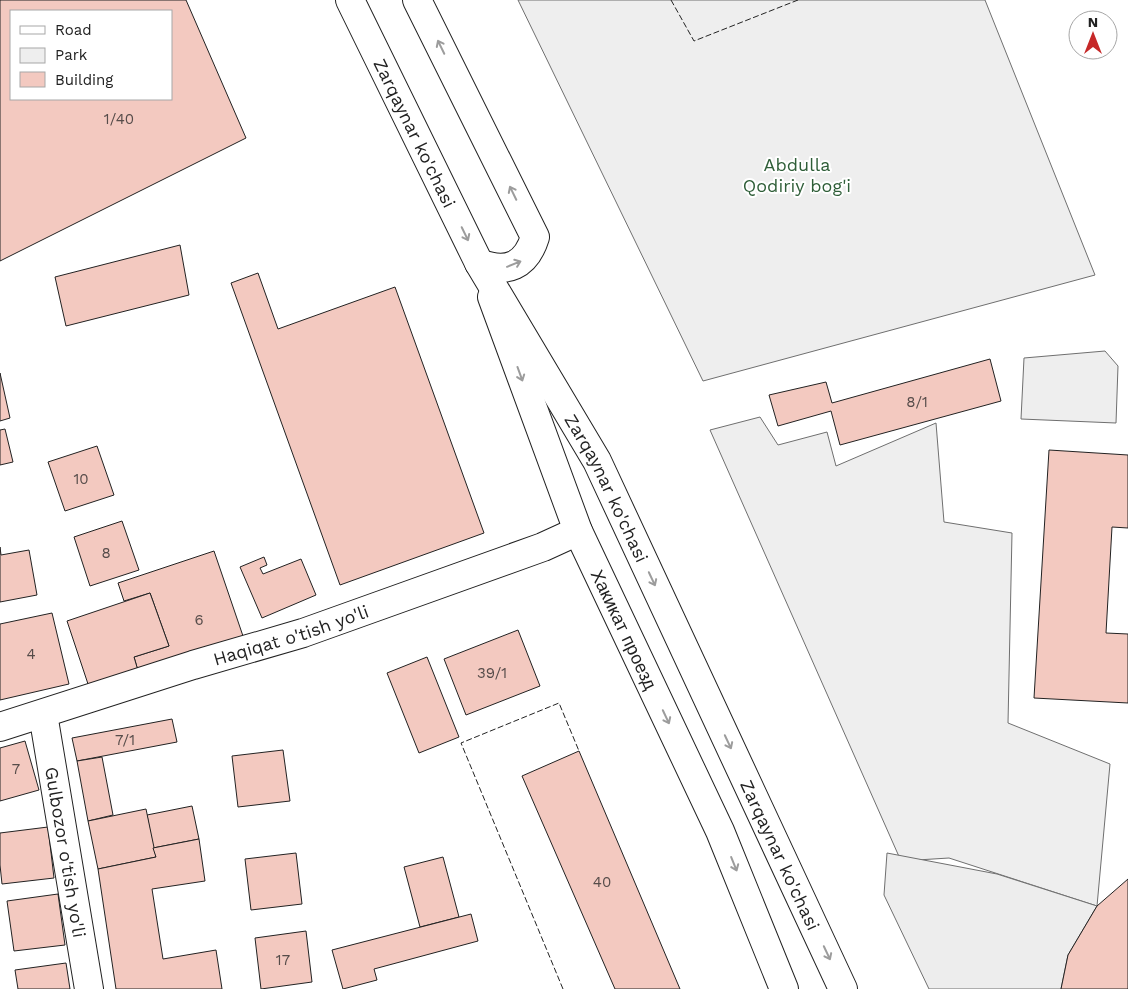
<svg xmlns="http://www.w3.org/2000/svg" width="1128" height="989" viewBox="0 0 1128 989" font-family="'Work Sans',sans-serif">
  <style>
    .green { fill: #eee; stroke: #6f6f6f }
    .parking { fill: #ededed; stroke: #6f6f6f }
    .building { fill: #f3c9c0; stroke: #222; fill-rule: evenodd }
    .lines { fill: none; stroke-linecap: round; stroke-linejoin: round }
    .minor-casing { stroke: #222; stroke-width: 30 }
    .major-casing { stroke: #222; stroke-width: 30 }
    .minor { stroke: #fff; stroke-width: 28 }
    .major { stroke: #fff; stroke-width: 28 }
    .fence { stroke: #222; stroke-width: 1; stroke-dasharray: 6 2.5; stroke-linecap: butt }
    .oneway { stroke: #9c9c9c }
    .labels { text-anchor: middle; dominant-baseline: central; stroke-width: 4; stroke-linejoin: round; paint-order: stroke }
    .number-label { font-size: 15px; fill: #564c4a }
    .street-label { font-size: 18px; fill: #222; stroke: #fff }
    .park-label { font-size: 18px; fill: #2f5e38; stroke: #fff }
  </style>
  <rect width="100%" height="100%" fill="#fff"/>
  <g class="green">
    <polygon points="518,0 985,0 1095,275 703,381"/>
    <polygon points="1105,351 1118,366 1116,423 1021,419 1024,358"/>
    <polygon points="760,417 778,445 827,432 836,466 936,423 944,522 1012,533 1008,723 1110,764 1097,906 949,858 901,861 710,430"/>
  </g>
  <polygon class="parking" points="887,853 997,874 1097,906 1068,955 1061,989 929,989 884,895"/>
  <g class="building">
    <path d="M0 0H186L246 138 0 261ZM11 11H171V99H11Z"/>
    <polygon points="180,245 189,295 66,326 55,277"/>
    <polygon points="258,273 278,329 395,287 484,533 340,585 231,283"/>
    <polygon points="990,359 1001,401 840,445 831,411 778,426 769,395 826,382 832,403"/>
    <polygon points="0,373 10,418 0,421"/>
    <polygon points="5,429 13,462 0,465 0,430"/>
    <polygon points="97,446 114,495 65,511 48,462"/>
    <polygon points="1049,450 1128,455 1128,528 1112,527 1106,633 1128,634 1128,703 1034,698"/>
    <polygon points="122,521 139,570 90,586 74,537"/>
    <polygon points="0,547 1,555 29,550 37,595 0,602"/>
    <polygon points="214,551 244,639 139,674 134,657 169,646 150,593 124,601 118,583"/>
    <polygon points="264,557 267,565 260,568 263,574 301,559 316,595 262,618 240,567"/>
    <polygon points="150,593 169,646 134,657 139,674 90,690 67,621"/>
    <polygon points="52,613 69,684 0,700 0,624"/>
    <polygon points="518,630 540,686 466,715 444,659"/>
    <polygon points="427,657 459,737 419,753 387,673"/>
    <polygon points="172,719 177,742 77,761 72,738"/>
    <polygon points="25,741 39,790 0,801 0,748"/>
    <polygon points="283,750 290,801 238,807 232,756"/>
    <polygon points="579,751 680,989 615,989 522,776"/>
    <polygon points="102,757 113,815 88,821 77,761"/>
    <polygon points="192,806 199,839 153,848 147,815"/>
    <polygon points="146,809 156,857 98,869 88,821"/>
    <polygon points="48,827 54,878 2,884 0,865 0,833"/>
    <polygon points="199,839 205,881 152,889 163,959 216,950 222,989 116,989 98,869 156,857 153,848"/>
    <polygon points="296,853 302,904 251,910 245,859"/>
    <polygon points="443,857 459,917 420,927 404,867"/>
    <polygon points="1128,879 1128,989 1061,989 1068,955 1097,906"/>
    <polygon points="58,894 65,945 14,951 7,901"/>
    <polygon points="471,914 478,941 374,969 377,980 343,989 332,950"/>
    <polygon points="306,931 312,982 261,989 255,938"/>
    <polygon points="66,963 70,989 18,989 15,970"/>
  </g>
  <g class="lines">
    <defs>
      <g id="minor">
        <path id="s1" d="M492 297 578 531 720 831 784 989"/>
        <path id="s2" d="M43 714 89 989"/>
        <path id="s3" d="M0 727 193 665 303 633 543 547 578 531"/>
      </g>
      <g id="major">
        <path id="s4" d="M350 0 479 263 597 461 843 989"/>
        <path d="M417 0 535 237C526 266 507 274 479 263"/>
      </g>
    </defs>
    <use href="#minor" class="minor-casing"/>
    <use href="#major" class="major-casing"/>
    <use href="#minor" class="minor"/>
    <use href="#major" class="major"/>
    <g class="fence">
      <polyline points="671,0 694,41 798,0"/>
      <polyline points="563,989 461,743 559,703 579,751"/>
    </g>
  </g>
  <defs><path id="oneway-shaft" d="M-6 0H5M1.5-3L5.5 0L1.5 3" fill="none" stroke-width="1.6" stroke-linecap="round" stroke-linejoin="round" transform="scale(1.25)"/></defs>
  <g class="oneway">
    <use href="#oneway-shaft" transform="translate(441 47) rotate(-116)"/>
    <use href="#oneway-shaft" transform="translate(513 193) rotate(-116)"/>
    <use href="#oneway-shaft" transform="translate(465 234) rotate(64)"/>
    <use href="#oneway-shaft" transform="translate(514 264) rotate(-22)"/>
    <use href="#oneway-shaft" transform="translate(520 374) rotate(70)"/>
    <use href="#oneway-shaft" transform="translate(652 579) rotate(65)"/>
    <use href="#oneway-shaft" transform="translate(666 717) rotate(65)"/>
    <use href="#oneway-shaft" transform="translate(728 742) rotate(65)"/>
    <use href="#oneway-shaft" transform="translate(734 864) rotate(68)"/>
    <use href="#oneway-shaft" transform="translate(827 953) rotate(65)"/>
  </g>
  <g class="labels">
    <g class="number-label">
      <text x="119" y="119">1/40</text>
      <text x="917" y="402">8/1</text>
      <text x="81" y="479">10</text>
      <text x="106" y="553">8</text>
      <text x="199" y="620">6</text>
      <text x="31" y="654">4</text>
      <text x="492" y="673">39/1</text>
      <text x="125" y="740">7/1</text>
      <text x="16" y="769">7</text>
      <text x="602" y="882">40</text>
      <text x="283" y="960">17</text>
    </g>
    <g class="street-label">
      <text stroke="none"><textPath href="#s4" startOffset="148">Zarqaynar ko'chasi</textPath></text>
      <text stroke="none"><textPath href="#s4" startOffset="552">Zarqaynar ko'chasi</textPath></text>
      <text stroke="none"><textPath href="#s1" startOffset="358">Хакикат проезд</textPath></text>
      <text stroke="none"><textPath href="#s3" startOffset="305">Haqiqat o'tish yo'li</textPath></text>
      <text stroke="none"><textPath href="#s2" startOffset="140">Gulbozor o'tish yo'li</textPath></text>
      <text stroke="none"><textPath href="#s4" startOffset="958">Zarqaynar ko'chasi</textPath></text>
    </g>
    <g class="park-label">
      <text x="797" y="164">Abdulla<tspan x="797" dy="21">Qodiriy bog'i</tspan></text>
    </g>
  </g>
  <rect x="10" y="10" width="162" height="90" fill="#ffffff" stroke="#a7a7a7"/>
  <rect x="20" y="26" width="25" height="8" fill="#ffffff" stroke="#a7a7a7"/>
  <text x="55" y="35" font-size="15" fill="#222222">Road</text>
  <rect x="20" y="48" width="25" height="15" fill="#eeeeee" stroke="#a7a7a7"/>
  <text x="55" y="60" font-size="15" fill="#222222">Park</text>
  <rect x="20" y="72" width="25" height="15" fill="#f3c9c0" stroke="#a7a7a7"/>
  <text x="55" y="85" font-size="15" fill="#222222">Building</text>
  <g transform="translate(1093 35)"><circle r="24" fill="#ffffff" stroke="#a7a7a7"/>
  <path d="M0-4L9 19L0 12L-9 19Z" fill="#c62828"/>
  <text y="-8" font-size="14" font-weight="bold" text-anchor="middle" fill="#222222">N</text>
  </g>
</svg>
